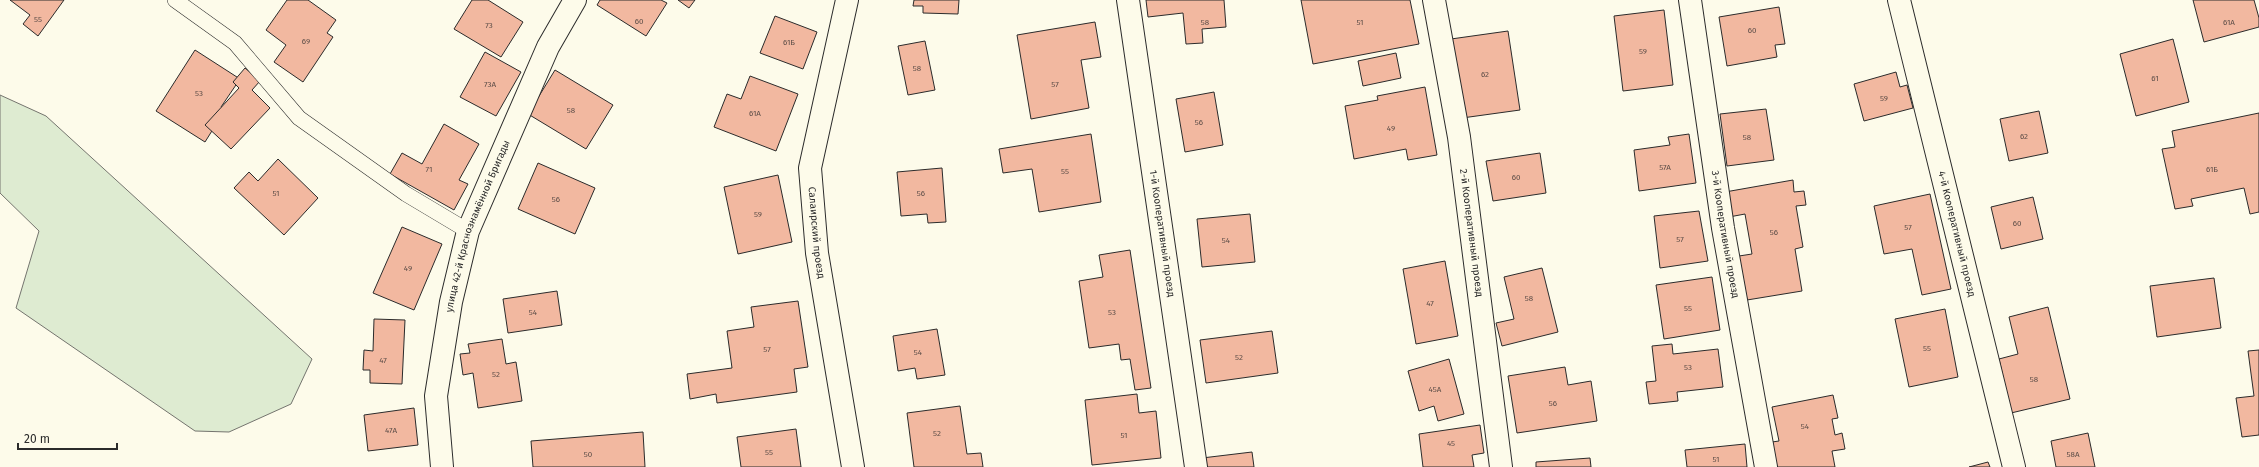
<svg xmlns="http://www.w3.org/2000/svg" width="2259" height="467" viewBox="0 0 2259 467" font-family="'Fira Sans',sans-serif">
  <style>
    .green { fill: #deebd1; stroke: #74746e }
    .building { fill: #f2b8a0; stroke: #2b2b2b }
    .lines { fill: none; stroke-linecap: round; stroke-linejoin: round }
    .service-casing { stroke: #2b2b2b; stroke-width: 16 }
    .minor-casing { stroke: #2b2b2b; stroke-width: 24 }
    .service { stroke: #fdfbea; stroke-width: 15 }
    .minor { stroke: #fdfbea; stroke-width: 22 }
    .labels { text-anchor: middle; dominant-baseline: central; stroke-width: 3; stroke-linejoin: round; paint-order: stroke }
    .number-label { font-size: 8px; fill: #5d4e48 }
    .street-label { font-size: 10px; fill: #2b2b2b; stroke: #fdfbea }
  </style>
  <rect width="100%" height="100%" fill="#fdfbea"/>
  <polygon class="green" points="0,95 46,116 312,359 291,404 229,432 195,431 16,308 39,231 0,193"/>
  <g class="building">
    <polygon points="10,0 64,0 38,36 23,24 30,15"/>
    <polygon points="287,0 308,0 336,20 327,33 333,37 303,82 274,62 286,45 266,30"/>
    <polygon points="472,0 488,0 523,22 501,57 454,29"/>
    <polygon points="600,0 661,0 667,3 646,36 597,5"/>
    <polygon points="678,0 695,0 689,8"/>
    <polygon points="914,0 959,0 958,14 923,13 923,6 913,6"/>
    <polygon points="1146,0 1224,0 1226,27 1202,29 1203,43 1186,44 1183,13 1148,17"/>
    <polygon points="1301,0 1410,0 1419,44 1313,64"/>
    <polygon points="2193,0 2254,0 2259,18 2259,27 2204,42"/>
    <polygon points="1779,7 1785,44 1775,45 1777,57 1727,66 1719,17"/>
    <polygon points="1664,10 1673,85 1623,91 1614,16"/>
    <polygon points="775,16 817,32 803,69 760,53"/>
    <polygon points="1095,22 1101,57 1081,60 1089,108 1031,119 1017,35"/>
    <polygon points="1508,31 1520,110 1462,118 1451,39"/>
    <polygon points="2173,39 2189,102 2136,116 2120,54"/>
    <polygon points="925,41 935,90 908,95 898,46"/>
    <polygon points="195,50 240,79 221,107 225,110 205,142 156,111"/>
    <polygon points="485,52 521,72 496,116 460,97"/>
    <polygon points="1396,53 1401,78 1363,86 1358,61"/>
    <polygon points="245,68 260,81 252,90 270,108 231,149 205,125 239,88 233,82"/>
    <polygon points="555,70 613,105 586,149 528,114"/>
    <polygon points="1896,72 1900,87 1907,85 1913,108 1864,121 1854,84"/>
    <polygon points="750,76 798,94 776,151 714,127 727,94 741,99"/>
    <polygon points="1425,87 1437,155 1408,160 1406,149 1354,159 1345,106 1378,100 1377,96"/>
    <polygon points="1214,92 1223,145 1185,152 1176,99"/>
    <polygon points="1766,109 1774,160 1727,166 1720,114"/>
    <polygon points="2039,111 2048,153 2009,161 2000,119"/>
    <polygon points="2259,113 2259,212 2250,214 2244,188 2191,199 2193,206 2175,209 2162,149 2175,147 2172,131"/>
    <polygon points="444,124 479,144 459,180 468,184 454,210 390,174 402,153 422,164"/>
    <polygon points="1091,134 1101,202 1039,212 1032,169 1003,173 999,149"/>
    <polygon points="1689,134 1696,183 1639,191 1634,150 1670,145 1668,137"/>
    <polygon points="1540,153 1546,193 1493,201 1486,161"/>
    <polygon points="278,159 318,198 284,235 234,188 249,172 258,181"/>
    <polygon points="538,163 595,188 575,234 518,209"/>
    <polygon points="942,168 946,222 928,223 927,214 901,216 897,172"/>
    <polygon points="778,175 792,242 738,254 724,187"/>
    <polygon points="1793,180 1794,192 1804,191 1806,205 1796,206 1803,247 1795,249 1802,291 1747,300 1739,256 1752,254 1745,214 1729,217 1725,192"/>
    <polygon points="1930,194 1951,289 1922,295 1912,249 1884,254 1874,206"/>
    <polygon points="2033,197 2043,239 2001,249 1991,207"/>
    <polygon points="1699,211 1708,261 1660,268 1654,216"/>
    <polygon points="1250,214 1255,262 1202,267 1197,219"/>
    <polygon points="402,227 442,244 414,310 373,293"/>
    <polygon points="1130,250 1151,388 1135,390 1130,359 1121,360 1119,344 1089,348 1079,281 1103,277 1099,255"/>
    <polygon points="1445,261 1458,336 1416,344 1403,269"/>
    <polygon points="1542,268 1558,332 1502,346 1496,323 1514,319 1504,277"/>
    <polygon points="1712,277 1720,330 1664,339 1656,285"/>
    <polygon points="2214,278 2221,328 2157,337 2150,286"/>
    <polygon points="557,291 562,325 508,333 503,299"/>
    <polygon points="798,301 808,367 794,369 797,392 717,403 716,394 690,399 687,374 732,368 727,331 754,327 751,307"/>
    <polygon points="2048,307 2070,399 2011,413 1999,359 2018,354 2009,317"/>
    <polygon points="1945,309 1958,377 1909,387 1895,319"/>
    <polygon points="374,319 405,320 402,384 370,383 370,370 363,370 364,350 373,351"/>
    <polygon points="937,329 945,375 917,379 915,368 898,371 893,336"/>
    <polygon points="1272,331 1278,373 1206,383 1200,340"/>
    <polygon points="502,339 506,364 516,362 522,401 478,408 473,373 463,375 460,354 470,353 468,344"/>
    <polygon points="1672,344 1673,354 1718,349 1723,387 1677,392 1678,401 1649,404 1646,382 1656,381 1652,346"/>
    <polygon points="2259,350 2259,435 2242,437 2236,398 2254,396 2248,351"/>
    <polygon points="1449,359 1464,414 1438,421 1434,406 1419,411 1408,371"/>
    <polygon points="1565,367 1568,385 1591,381 1597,421 1517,433 1508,376"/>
    <polygon points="1137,394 1139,413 1156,411 1161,458 1092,465 1085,400"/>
    <polygon points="1833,395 1838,418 1832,419 1835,435 1842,433 1845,449 1832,451 1835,467 1777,467 1772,442 1779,441 1772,407"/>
    <polygon points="960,406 967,454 981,453 983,467 914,467 907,413"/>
    <polygon points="414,408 418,445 368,451 364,415"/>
    <polygon points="1480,425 1484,453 1472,455 1474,467 1423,467 1419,434"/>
    <polygon points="796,429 801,467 741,467 737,437"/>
    <polygon points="643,432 645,467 533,467 531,441"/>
    <polygon points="2088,433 2095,467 2056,467 2051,441"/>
    <polygon points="1745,444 1747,467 1687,467 1685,450"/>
    <polygon points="1252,452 1254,467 1204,467 1202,458"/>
    <polygon points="1590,458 1591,467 1536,467 1536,462"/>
    <polygon points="1988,462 1990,467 1969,467"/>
  </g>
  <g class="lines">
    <defs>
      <polyline id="service" points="175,0 235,43 299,118 406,194 468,231"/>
      <g id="minor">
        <path id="s1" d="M847 0 810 168 817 253 853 467"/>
        <path id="s2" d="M1128 0 1196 467"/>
        <path id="s3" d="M1434 0 1459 137 1501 467"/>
        <path id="s4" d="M1690 0 1723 228 1766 467"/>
        <path id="s5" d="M1899 0 2014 467"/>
        <path id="s6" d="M442 467 436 396 451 302 468 231 548 47 575 0"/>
      </g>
    </defs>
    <use href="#service" class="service-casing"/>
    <use href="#minor" class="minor-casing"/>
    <use href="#service" class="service"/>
    <use href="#minor" class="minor"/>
  </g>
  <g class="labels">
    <g class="number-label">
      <text x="38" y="19">55</text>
      <text x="639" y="21">60</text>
      <text x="1205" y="22">58</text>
      <text x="1360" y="22">51</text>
      <text x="2229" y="22">61А</text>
      <text x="489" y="25">73</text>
      <text x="1752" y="30">60</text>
      <text x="306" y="41">69</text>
      <text x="789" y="42">61Б</text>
      <text x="1643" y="51">59</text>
      <text x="917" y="68">58</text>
      <text x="1485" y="74">62</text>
      <text x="2155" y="78">61</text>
      <text x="490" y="84">73А</text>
      <text x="1055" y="84">57</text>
      <text x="199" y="93">53</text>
      <text x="1884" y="98">59</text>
      <text x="571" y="110">58</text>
      <text x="755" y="113">61А</text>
      <text x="1199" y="122">56</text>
      <text x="1391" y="128">49</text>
      <text x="2024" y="136">62</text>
      <text x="1747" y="137">58</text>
      <text x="1665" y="167">57А</text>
      <text x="429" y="169">71</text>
      <text x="2212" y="169">61Б</text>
      <text x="1065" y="171">55</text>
      <text x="1516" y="177">60</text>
      <text x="276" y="193">51</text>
      <text x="921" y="193">56</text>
      <text x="556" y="199">56</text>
      <text x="758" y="214">59</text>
      <text x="2017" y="223">60</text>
      <text x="1908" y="227">57</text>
      <text x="1774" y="232">56</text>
      <text x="1680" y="239">57</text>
      <text x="1226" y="240">54</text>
      <text x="408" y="268">49</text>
      <text x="1529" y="298">58</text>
      <text x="1430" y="303">47</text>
      <text x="1688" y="308">55</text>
      <text x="533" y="312">54</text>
      <text x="1112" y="312">53</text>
      <text x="1927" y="348">55</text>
      <text x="767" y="349">57</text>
      <text x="918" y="352">54</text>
      <text x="1239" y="357">52</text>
      <text x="383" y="360">47</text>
      <text x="1688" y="367">53</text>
      <text x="496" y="374">52</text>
      <text x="2034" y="379">58</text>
      <text x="1435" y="389">45А</text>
      <text x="1553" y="403">56</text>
      <text x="1805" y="426">54</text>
      <text x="391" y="430">47А</text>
      <text x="937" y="433">52</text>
      <text x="1124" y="435">51</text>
      <text x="1451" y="443">45</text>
      <text x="769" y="452">55</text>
      <text x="588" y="454">50</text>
      <text x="2073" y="454">58А</text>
      <text x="1716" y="459">51</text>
    </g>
    <g class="street-label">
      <text stroke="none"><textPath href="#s6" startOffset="247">улица 42-й Краснознамённой Бригады</textPath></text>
      <text stroke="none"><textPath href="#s1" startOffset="237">Салаирский проезд</textPath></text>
      <text stroke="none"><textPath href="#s2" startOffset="236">1-й Кооперативный проезд</textPath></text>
      <text stroke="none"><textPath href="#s3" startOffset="236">2-й Кооперативный проезд</textPath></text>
      <text stroke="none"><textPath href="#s5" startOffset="241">4-й Кооперативный проезд</textPath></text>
      <text stroke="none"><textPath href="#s4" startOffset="237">3-й Кооперативный проезд</textPath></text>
    </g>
  </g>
  <path d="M18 443v6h99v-6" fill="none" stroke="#2b2b2b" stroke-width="2"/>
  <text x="24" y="443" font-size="12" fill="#2b2b2b" stroke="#fdfbea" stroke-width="3" paint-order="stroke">20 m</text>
</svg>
